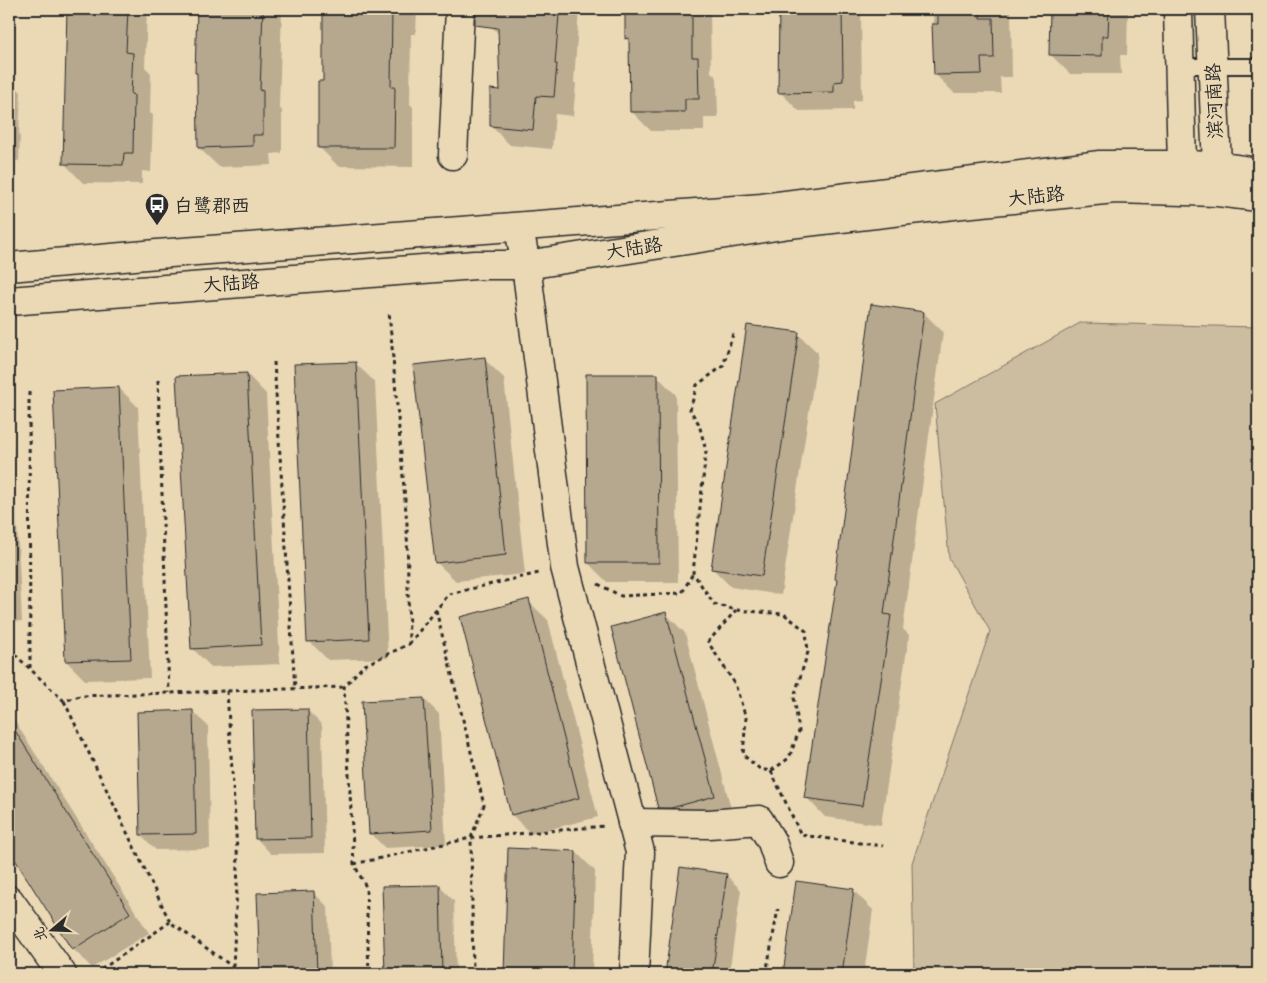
<svg xmlns="http://www.w3.org/2000/svg" width="1267" height="983" viewBox="0 0 1267 983" font-family="Sriracha,'LXGW WenKai TC',sans-serif">
  <style>
    .green { fill: #ccbda0; stroke: #7c7466 }
    .shadow { fill: #0003 }
    .building { fill: #b6a88f; stroke: #2b2b2b }
    .lines { fill: none; stroke-linecap: round; stroke-linejoin: round }
    .service-casing { stroke: #2b2b2b; stroke-width: 18 }
    .minor-casing { stroke: #2b2b2b; stroke-width: 31 }
    .tertiary-casing { stroke: #2b2b2b; stroke-width: 31 }
    .secondary-casing { stroke: #2b2b2b; stroke-width: 31 }
    .path { stroke: #2b2b2b; stroke-width: 3; stroke-dasharray: 4 4; stroke-linecap: butt }
    .service { stroke: #ebd9b6; stroke-width: 14 }
    .minor { stroke: #ebd9b6; stroke-width: 28 }
    .tertiary { stroke: #ebd9b6; stroke-width: 28 }
    .secondary { stroke: #ebd9b6; stroke-width: 28 }
    .labels { text-anchor: middle; dominant-baseline: central; stroke-width: 4; stroke-linejoin: round; paint-order: stroke }
    .street-label { font-size: 19px; fill: #2b2b2b; stroke: #ebd9b6 }
    .poi-label { font-size: 19px; fill: #2b2b2b; stroke: #ebd9b6; text-anchor: start }
  </style>
  <rect width="100%" height="100%" fill="#ebd9b6"/>
  <filter id="ink" filterUnits="userSpaceOnUse"><feTurbulence type="fractalNoise" baseFrequency=".02" numOctaves="2"/><feDisplacementMap in="SourceGraphic" scale="10" xChannelSelector="R" yChannelSelector="G"/><feConvolveMatrix kernelMatrix="1 2 1 2 8 2 1 2 1" color-interpolation-filters="sRGB"/></filter>
  <g filter="url(#ink)">
    <polygon class="green" points="1080,323 1258,327 1258,974 914,974 912,863 990,631 949,558 935,404"/>
    <g class="shadow">
      <rect x="9" y="9" width="6" height="20"/>
      <polygon points="68,9 147,9 145,67 151,73 150,113 153,115 151,172 142,171 142,184 83,183 64,163"/>
      <polygon points="198,9 282,9 279,107 282,111 282,153 271,154 272,165 219,167 199,148 197,72"/>
      <polygon points="327,9 417,9 416,34 411,34 410,104 413,107 413,167 338,166 319,147 324,83 324,23"/>
      <polygon points="490,9 579,9 574,82 576,84 573,116 555,114 552,149 510,145 491,126 501,91 500,35 491,26"/>
      <polygon points="626,9 710,9 711,72 717,78 718,118 704,118 704,131 651,131 632,112 630,42 627,38"/>
      <polygon points="780,9 861,9 862,100 853,101 853,110 799,111 780,92"/>
      <polygon points="933,9 1011,9 1012,77 1000,77 1001,93 954,93 935,74"/>
      <polygon points="1051,9 1128,9 1127,55 1120,55 1121,74 1070,74 1050,54"/>
      <polygon points="9,80 21,92 19,133 20,135 19,161 9,160"/>
      <polygon points="924,313 943,332 903,629 909,635 881,825 825,817 806,797 838,581 836,579"/>
      <polygon points="798,334 818,353 781,595 731,587 712,568"/>
      <polygon points="484,359 504,378 525,574 456,581 436,562"/>
      <polygon points="355,363 375,382 388,658 328,660 309,641"/>
      <polygon points="247,374 266,394 280,664 211,667 192,648"/>
      <polygon points="657,376 676,395 678,582 607,582 588,563"/>
      <polygon points="119,388 138,407 150,678 85,680 66,661"/>
      <polygon points="9,422 12,425 22,621 9,622"/>
      <polygon points="528,601 548,620 598,817 531,834 512,815"/>
      <polygon points="666,614 685,633 733,816 679,826 660,807"/>
      <polygon points="424,699 439,714 446,845 385,848 370,833"/>
      <polygon points="307,710 322,725 325,853 271,854 257,839"/>
      <polygon points="9,712 149,933 92,968 73,949 9,847"/>
      <polygon points="193,712 208,726 210,849 156,850 141,835"/>
      <polygon points="510,849 576,852 595,871 592,974 505,974"/>
      <polygon points="681,868 726,875 741,890 729,974 666,974"/>
      <polygon points="797,882 854,891 873,910 864,974 784,974"/>
      <polygon points="439,886 454,901 456,974 386,974 384,887"/>
      <polygon points="313,892 328,907 330,974 261,974 258,894"/>
      <polygon points="153,967 160,974 142,974"/>
    </g>
    <g class="building">
      <polygon points="67,9 128,9 126,52 133,53 131,94 134,95 133,153 124,153 123,165 63,164"/>
      <polygon points="197,9 263,9 260,91 263,90 263,135 253,135 253,146 198,148 197,73 195,73"/>
      <polygon points="323,9 392,9 391,87 395,87 394,148 318,148 318,81 323,81"/>
      <polygon points="475,9 542,9 542,13 559,15 555,64 557,64 554,97 536,96 533,130 490,126 490,89 500,90 498,28 475,25"/>
      <polygon points="625,9 692,9 692,57 698,57 699,99 685,99 685,112 630,112 629,38 625,39"/>
      <polygon points="779,9 842,9 843,81 834,82 834,92 778,93"/>
      <polygon points="938,9 980,9 980,18 993,18 994,58 981,58 982,74 934,75 932,24 938,24"/>
      <polygon points="1050,9 1109,9 1108,36 1102,36 1102,56 1049,55"/>
      <polygon points="871,304 924,312 884,614 891,615 862,806 804,798 837,580 835,579"/>
      <polygon points="747,325 799,332 762,576 711,569"/>
      <polygon points="485,357 506,555 435,563 413,365"/>
      <polygon points="356,362 369,639 307,642 294,364"/>
      <polygon points="247,373 261,645 191,649 176,376"/>
      <polygon points="586,374 658,374 659,563 587,563"/>
      <polygon points="119,387 131,659 65,661 53,390"/>
      <polygon points="529,599 579,798 511,815 460,617"/>
      <polygon points="666,612 715,796 671,808 658,808 611,627"/>
      <polygon points="424,698 432,830 369,834 362,701"/>
      <polygon points="308,709 311,838 255,839 252,710"/>
      <polygon points="193,710 196,834 140,835 137,712"/>
      <polygon points="9,721 130,913 72,950 9,850"/>
      <polygon points="508,848 576,851 572,974 504,974"/>
      <polygon points="680,867 727,874 712,974 665,974"/>
      <polygon points="796,881 854,889 842,974 783,974"/>
      <polygon points="440,885 442,974 385,974 382,886"/>
      <polygon points="314,891 317,974 260,974 257,893"/>
    </g>
    <g class="lines">
      <defs>
        <polyline id="service" points="1179,66 1258,66"/>
        <g id="minor">
          <polyline points="453,155 460,9"/>
          <polyline points="519,228 526,265 565,567 640,852 634,974"/>
          <polyline points="632,823 709,824 759,820 772,842 779,863"/>
          <polyline points="9,900 62,974"/>
        </g>
        <g id="tertiary">
          <polyline points="1178,9 1182,165 1184,190"/>
          <polyline points="1210,9 1218,188"/>
        </g>
        <g id="secondary">
          <polyline points="9,267 157,254 762,208 1100,165 1182,165 1216,166 1258,172"/>
          <polyline points="9,301 475,265 526,265 789,224 962,204 1115,189 1218,192 1258,197"/>
        </g>
      </defs>
      <use href="#service" class="service-casing"/>
      <use href="#minor" class="minor-casing"/>
      <use href="#tertiary" class="tertiary-casing"/>
      <use href="#secondary" class="secondary-casing"/>
      <g class="path">
        <polyline points="733,334 723,366 697,385 690,410 699,424 706,451 693,573 714,604 736,610 784,614 806,631 808,652 794,697 799,731 789,758 771,771 760,769 743,755 746,718 735,684 708,642 736,610"/>
        <polyline points="274,362 295,689"/>
        <polyline points="158,380 169,693"/>
        <polyline points="29,392 30,668"/>
        <polyline points="598,584 621,596 682,593 693,573"/>
        <polyline points="436,610 484,805 471,838 473,974"/>
        <polyline points="409,644 449,594 539,573"/>
        <polyline points="9,649 64,701 80,696 344,687"/>
        <polyline points="227,691 238,866 233,967"/>
        <polyline points="64,701 170,922 233,967 236,974"/>
        <polyline points="771,771 801,835 883,846"/>
        <polyline points="354,864 471,838 605,826"/>
        <polyline points="95,974 170,922"/>
        <polyline points="369,974 366,887 354,864 344,687 363,666 409,644 407,524 389,311"/>
        <polyline points="766,974 778,909"/>
      </g>
      <use href="#service" class="service"/>
      <use href="#minor" class="minor"/>
      <use href="#tertiary" class="tertiary"/>
      <use href="#secondary" class="secondary"/>
    </g>
  </g>
  <defs>
    <symbol id="bus-pin" viewBox="-11 -11 22 30"><path d="M0 17L-7.5 6A9.5 9.5 0 1 1 7.5 6Z" fill="#2b2b2b" stroke="#ebd9b6"/><path d="M-5-6H5V4H4V6H2V4H-2V6H-4V4H-5ZM-3.5-4V0h7V-4ZM-3.5 1.2v1.5H-2V1.2ZM2 1.2v1.5H3.5V1.2Z" fill="#fff"/></symbol>
  </defs>
  <g fill-rule="evenodd">
    <use href="#bus-pin" x="143" y="191" width="28" height="38"/>
  </g>
  <g class="labels">
    <g class="street-label">
      <text transform="translate(1214 101) rotate(-92)">滨河南路</text>
      <text transform="translate(1036 196) rotate(-6)">大陆路</text>
      <text transform="translate(634 248) rotate(-9)">大陆路</text>
      <text transform="translate(231 283) rotate(-4)">大陆路</text>
    </g>
    <g class="poi-label">
      <text x="174" y="205">白鹭郡西</text>
    </g>
  </g>
  <rect width="1267" height="983" fill="none" stroke="#ebd9b6" stroke-width="30"/>
  <rect x="15" y="15" width="1237" height="953" fill="none" stroke="#2b2b2b" stroke-width="2" filter="url(#ink)"/>
  <g transform="translate(52 930) rotate(251)" stroke="#ebd9b6" stroke-width="4" paint-order="stroke">
  <path d="M0-4L9 19L0 12L-9 19Z" fill="#2b2b2b"/>
  <text y="-8" font-size="14" font-weight="bold" text-anchor="middle" fill="#2b2b2b">北</text>
  </g>
</svg>
